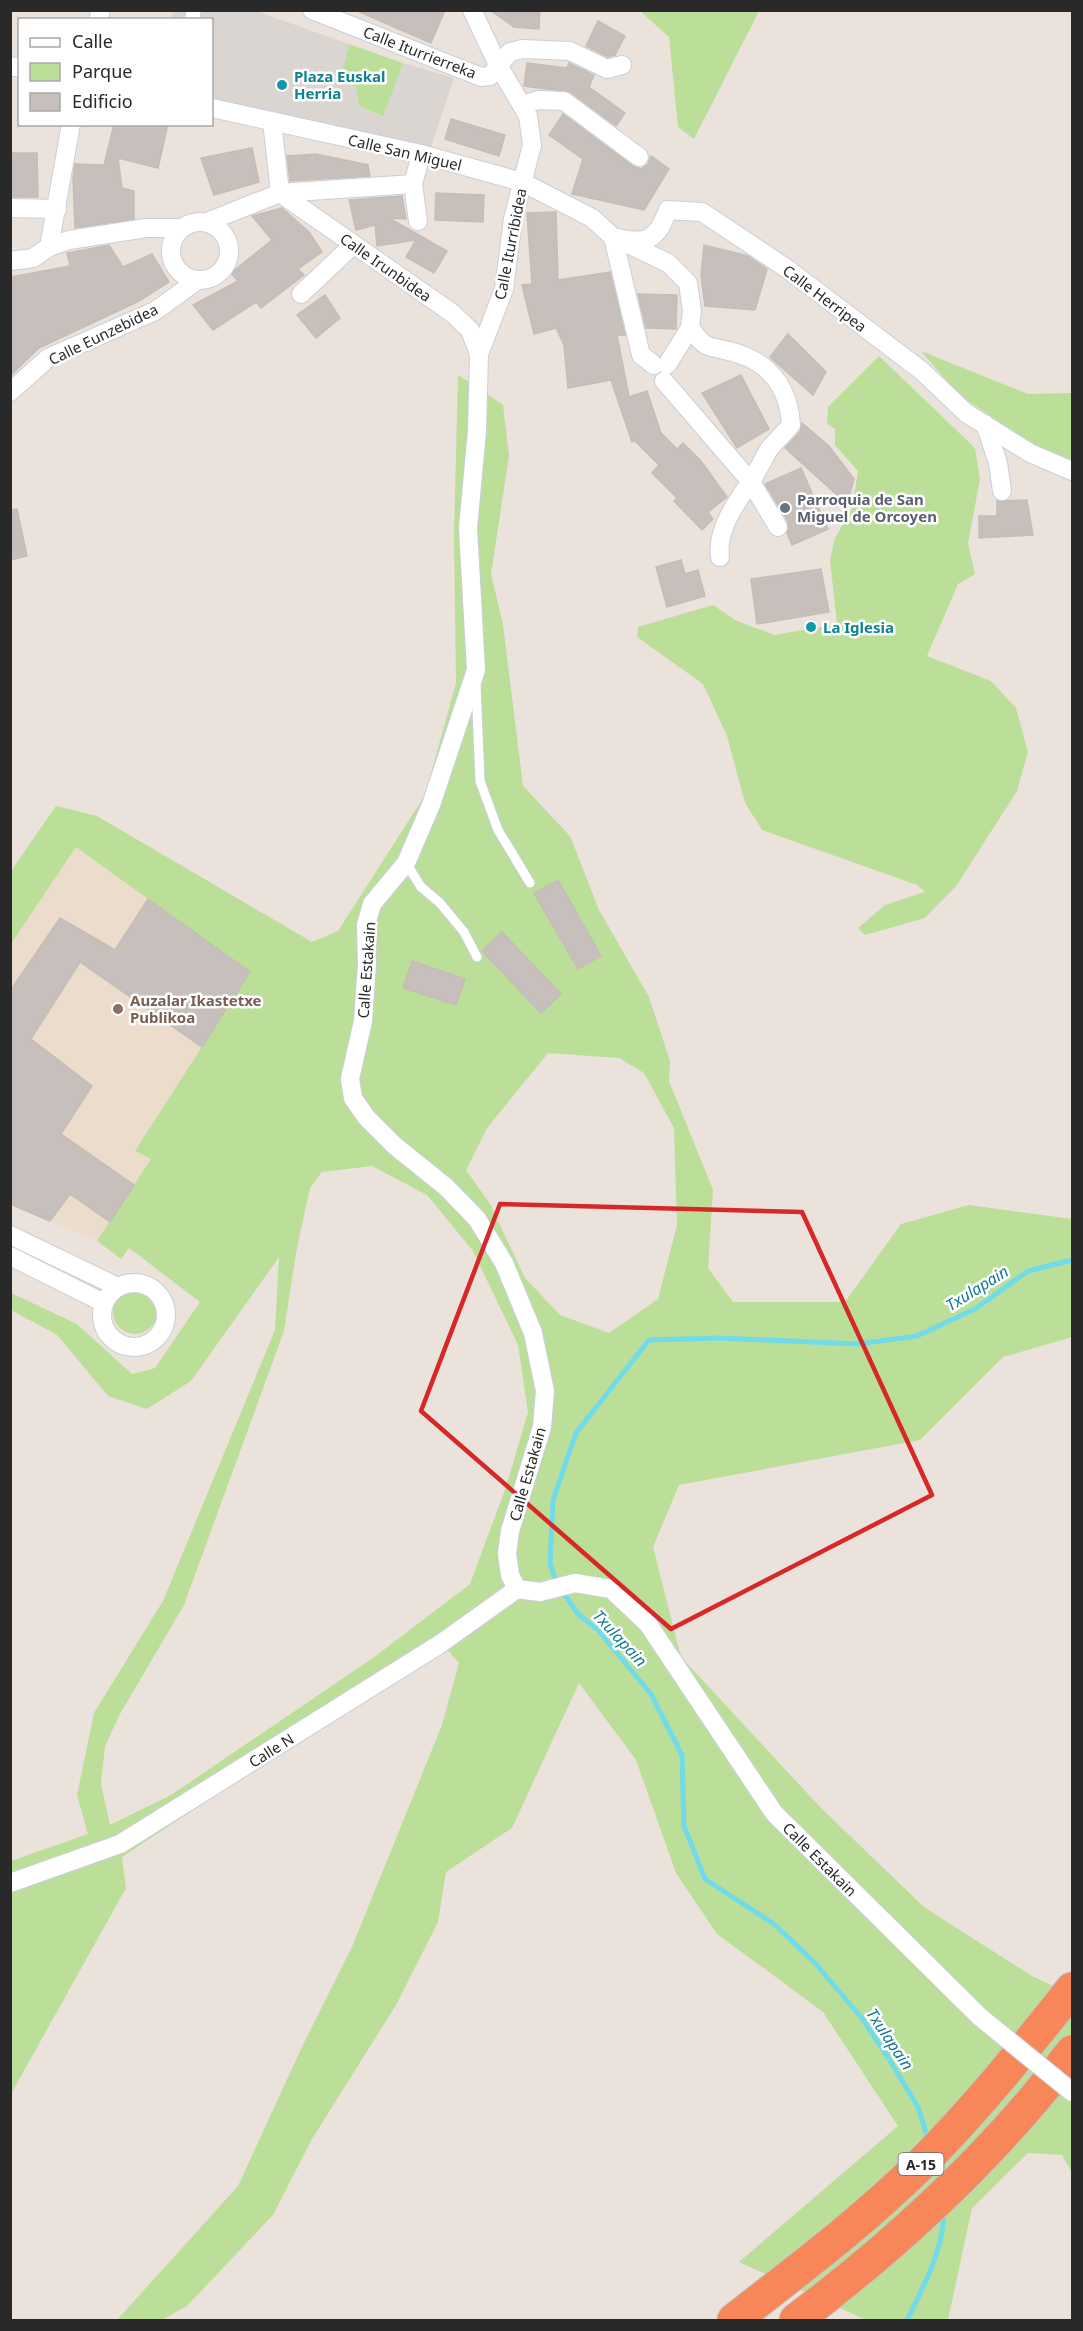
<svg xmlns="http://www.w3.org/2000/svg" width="1083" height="2331" viewBox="0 0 1083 2331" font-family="'Noto Sans',sans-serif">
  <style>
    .education { fill: #ecdccb }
    .green { fill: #bbdf99; fill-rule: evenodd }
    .plaza { fill: #dbd5d1 }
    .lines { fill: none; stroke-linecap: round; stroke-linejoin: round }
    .stream { stroke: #71dbe9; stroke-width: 5 }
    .building { fill: #c6bfbb; stroke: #c6bdb5; stroke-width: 1.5 }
    .service-casing { stroke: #c9cfda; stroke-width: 11 }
    .pedestrian-casing { stroke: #c9cfda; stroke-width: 16 }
    .minor-casing { stroke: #c9cfda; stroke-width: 20 }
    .motorway-casing { stroke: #c3c3c3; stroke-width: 35 }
    .service { stroke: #fff; stroke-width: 9 }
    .pedestrian { stroke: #fff; stroke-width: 14 }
    .minor { stroke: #fff; stroke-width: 18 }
    .motorway { stroke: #f78659; stroke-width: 33 }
    .minor-bridge-casing { stroke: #c9cfda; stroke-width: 20; stroke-linecap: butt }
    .minor-bridge { stroke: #fff; stroke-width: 18 }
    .marked { fill: none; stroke: #d62828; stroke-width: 4.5; stroke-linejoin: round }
    .culture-dot { fill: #0f9aa8; stroke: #fff; stroke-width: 2 }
    .worship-dot { fill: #6b7280; stroke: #fff; stroke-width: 2 }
    .education-dot { fill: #8d6e63; stroke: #fff; stroke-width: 2 }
    .labels { text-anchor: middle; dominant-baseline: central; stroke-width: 5; stroke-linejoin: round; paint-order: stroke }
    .shield { fill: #fff; stroke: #696969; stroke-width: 1.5 }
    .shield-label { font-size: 14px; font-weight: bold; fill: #292929 }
    .street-label { font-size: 15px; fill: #292929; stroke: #fff }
    .culture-label { font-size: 15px; font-weight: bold; fill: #0d838f; stroke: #fff; text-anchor: start }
    .worship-label { font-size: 15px; font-weight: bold; fill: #5b616d; stroke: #fff; text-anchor: start }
    .education-label { font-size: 15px; font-weight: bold; fill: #785e54; stroke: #fff; text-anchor: start }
    .water-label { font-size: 16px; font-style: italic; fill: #127a93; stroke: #fff }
  </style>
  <rect width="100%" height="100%" fill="#ebe2db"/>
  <polygon class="education" points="76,847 250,972 135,1151 151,1159 97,1241 11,1204 11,944"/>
  <g class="green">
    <polygon points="640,11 759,11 694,139 678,127 669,37"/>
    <polygon points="349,44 403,63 384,117 359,106 356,87 340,79"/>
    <polygon points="921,351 1028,394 1072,393 1072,463 1046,453 959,395"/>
    <polygon points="879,356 975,448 980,479 968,543 975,574 958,584 927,656 991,681 1016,708 1028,752 1017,791 957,885 925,918 865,935 858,928 885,905 925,892 917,885 762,830 745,803 727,736 703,684 637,637 638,627 713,605 737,621 775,635 837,624 830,560 835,538 852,509 858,471 835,445 835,429 827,424 828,407"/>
    <path d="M458 375 503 405 509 456 491 574 503 624 523 786 570 836 599 910 649 997 670 1061 669 1081 713 1190 708 1268 733 1302H845L901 1224 969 1205 1072 1219V1337L1003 1357 920 1440 679 1485 653 1547 681 1657 821 1808 924 1907 1030 1975 1072 1995V2173L1062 2155 1028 2153 972 2208 948 2320H866L739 2262 898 2126 823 2012 717 1934 676 1873 636 1760 579 1683 512 1828 446 1872 438 1922 396 2005 312 2139 273 2215 187 2306 162 2320H117L238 2186 301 2049 352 1947 442 1725 459 1663 443 1645 122 1857 126 1888 11 2094V1861L88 1834 77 1795 94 1713 163 1601 275 1330 279 1257 191 1381 147 1409 108 1396 57 1335 11 1310V1293L77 1324 132 1374 155 1368 200 1302 129 1248 121 1259 97 1241 151 1159 135 1151 250 972 76 847 11 944V871L56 806 97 816 312 942 338 931 425 795 456 683 454 535ZM548 1053 619 1058 644 1073 674 1128 677 1225 658 1299 609 1333 560 1315 525 1278 490 1204 466 1170 487 1128ZM372 1166 427 1195 473 1251 518 1345 528 1412 506 1487 470 1584 373 1658 171 1795 110 1825 101 1784 105 1746 120 1714 184 1605 284 1331 296 1253 310 1188 322 1172Z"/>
    <circle cx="135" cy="1312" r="22"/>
  </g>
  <polygon class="plaza" points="173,11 256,11 349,44 340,79 356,87 359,106 383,117 403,63 454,78 428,156 212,108 212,20 170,20"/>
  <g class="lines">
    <g class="stream">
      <polyline points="557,1583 550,1564 553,1500 576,1433 649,1340 719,1338 858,1344 917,1336 975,1309 1028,1271 1072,1260"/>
      <polyline points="562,1591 578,1614 598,1630 651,1694 682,1755 684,1826 705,1879 774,1924 815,1963 861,2017 889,2059 918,2107 928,2139"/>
      <path d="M907 2320C921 2292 946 2245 943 2212"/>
    </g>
  </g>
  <g class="building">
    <polygon points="355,10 445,10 431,43"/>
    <polygon points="490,10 540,10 539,29 514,27"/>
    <polygon points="598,21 625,36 615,55 608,57 586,46"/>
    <polygon points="527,63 567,68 569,63 594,75 589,87 625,113 616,126 570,92 524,86"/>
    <polygon points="563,114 633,166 641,169 648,164 651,156 669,169 644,210 572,194 583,159 549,135"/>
    <polygon points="451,119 505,135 499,156 445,139"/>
    <polygon points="114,124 168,124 158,168 118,158 122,188 134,191 134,219 75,228 73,178 75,164 104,165"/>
    <polygon points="252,148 259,182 214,195 201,158"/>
    <polygon points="10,153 37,153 38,197 10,197"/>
    <polygon points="316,154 368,165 370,176 290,181 287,156"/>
    <polygon points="436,193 484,195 483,222 435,220"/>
    <polygon points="402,196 406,219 389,218 447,251 434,273 406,257 416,240 377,246 375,225 356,230 349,200"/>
    <polygon points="282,208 309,232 322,252 298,269 304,275 261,308 256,302 213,330 193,305 238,281 231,273 272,240 252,216"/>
    <polygon points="556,212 558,280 610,272 625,335 617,335 629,397 647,391 661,433 677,449 683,443 701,461 727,497 708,512 713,519 702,530 674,501 677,498 652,473 659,465 635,441 632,442 611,380 568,388 564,345 556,328 534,334 522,285 532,284 527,213"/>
    <polygon points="109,245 123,267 152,254 169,282 139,301 39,348 10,376 10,277 70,266 67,253"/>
    <polygon points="704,245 748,256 767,269 755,310 705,306 701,275"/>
    <polygon points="638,294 677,295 676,329 646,328"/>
    <polygon points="325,295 340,318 316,338 297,315"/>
    <polygon points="788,334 826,372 813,395 770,357"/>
    <polygon points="741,375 769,429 737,448 702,393"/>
    <polygon points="802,423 829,446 854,479 847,504 785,448 800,432"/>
    <polygon points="801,468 828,529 792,545 787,533 788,521 765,484"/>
    <polygon points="1027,500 1033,535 979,538 979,516 997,516 997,501"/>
    <polygon points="17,509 27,556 10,560 10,510"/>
    <polygon points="681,560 685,574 698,570 705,596 667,607 656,567"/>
    <polygon points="821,569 829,612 757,624 751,579"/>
    <polygon points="558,880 601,956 578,969 534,893"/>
    <polygon points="148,899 250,972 202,1047 80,962 31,1039 92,1086 61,1134 134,1185 110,1222 70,1194 50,1221 10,1204 10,991 60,918 115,950"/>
    <polygon points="502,932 561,994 541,1013 482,951"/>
    <polygon points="412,961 465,979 456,1005 403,988"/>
  </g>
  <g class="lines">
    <defs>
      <g id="service">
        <polyline points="476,685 480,781 498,830 530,883"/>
        <polyline points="406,863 421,887 440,903 464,932 477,957"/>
      </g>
      <polyline id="pedestrian" points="192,20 194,10"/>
      <g id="minor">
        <polyline points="312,10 481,77 490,76 510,52 522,49 570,51 607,69 622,65"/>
        <polyline points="472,10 498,65 528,116 532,145 513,219 504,289 479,354 477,431 468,528 476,670 431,805 406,863 372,904 366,925 367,964 363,1021 350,1079 353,1098 366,1117 395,1146 446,1187 477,1219 504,1263 533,1333 545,1391 542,1427 510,1531 507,1554 510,1575 517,1589 540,1592 575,1583 611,1589 648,1624 774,1813 980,2017"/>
        <polyline points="98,20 101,10"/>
        <polyline points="10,66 20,68"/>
        <polyline points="522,105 538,100 564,101 639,157"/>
        <path d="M212 108 421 154 522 182 592 218 613 237 668 263 688 283 692 311 690 328C694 333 700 342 706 345 716 349 728 350 739 354 773 365 789 392 791 425L769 449 751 482 778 527"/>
        <polyline points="272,121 280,193 413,184 421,154"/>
        <polyline points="413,184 418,221"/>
        <polyline points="10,208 57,209"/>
        <circle cx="200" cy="251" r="29"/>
        <polyline points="207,222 280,193 452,313 470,330 479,354"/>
        <polyline points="49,247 71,124"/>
        <polyline points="10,261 33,258 49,247 69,240 146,228 182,228"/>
        <polyline points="301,294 353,245"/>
        <path d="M654 365 641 355 613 237C646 245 656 242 668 210L702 212 786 268 922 371 966 413 1030 453 1072 471"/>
        <polyline points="667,365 690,328"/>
        <path d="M664 381 751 482C736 502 716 531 720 557"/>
        <polyline points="10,392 48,358 155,311 198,280"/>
        <polyline points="985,424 998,463 1002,491"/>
        <polyline points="10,1235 118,1287"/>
        <polyline points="10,1256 104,1303"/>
        <circle cx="134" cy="1315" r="32"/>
        <polyline points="10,1883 120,1844 440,1644 517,1589"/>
      </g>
      <g id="motorway">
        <path d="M734 2320C798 2270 865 2220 923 2162 977 2108 1025 2048 1072 1989"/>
        <path d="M796 2320C898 2243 994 2154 1072 2052"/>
      </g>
    </defs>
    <use href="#service" class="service-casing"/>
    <use href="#pedestrian" class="pedestrian-casing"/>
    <use href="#minor" class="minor-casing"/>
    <use href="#motorway" class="motorway-casing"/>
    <use href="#service" class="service"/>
    <use href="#pedestrian" class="pedestrian"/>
    <use href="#minor" class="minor"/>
    <use href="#motorway" class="motorway"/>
    <defs>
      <polyline id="minor-bridge" points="980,2017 1072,2092"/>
    </defs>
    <use href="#minor-bridge" class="minor-bridge-casing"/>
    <use href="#minor-bridge" class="minor-bridge"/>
  </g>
  <path class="marked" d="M500 1204 802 1212 932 1495 671 1629 421 1411Z"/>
  <g class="culture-dot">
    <circle cx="282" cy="85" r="6"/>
    <circle cx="811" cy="627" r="6"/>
  </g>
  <circle class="worship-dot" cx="785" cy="508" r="6"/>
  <circle class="education-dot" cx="118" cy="1009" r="6"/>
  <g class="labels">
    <rect class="shield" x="898.5" y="2153" width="45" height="22" rx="4.5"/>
    <g class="shield-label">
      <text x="921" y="2164">A-15</text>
    </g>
    <g class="street-label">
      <text transform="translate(420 52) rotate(21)">Calle Iturrierreka</text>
      <text transform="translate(405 152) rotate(13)">Calle San Miguel</text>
      <text transform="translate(510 244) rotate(-79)">Calle Iturribidea</text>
      <text transform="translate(386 267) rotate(35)">Calle Irunbidea</text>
      <text transform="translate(825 298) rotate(37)">Calle Herripea</text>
      <text transform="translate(103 334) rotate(-26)">Calle Eunzebidea</text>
      <text transform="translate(366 970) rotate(-86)">Calle Estakain</text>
      <text transform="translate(527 1474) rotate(-74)">Calle Estakain</text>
      <text transform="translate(271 1750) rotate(-32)">Calle N</text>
      <text transform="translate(820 1859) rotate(45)">Calle Estakain</text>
    </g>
    <g class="culture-label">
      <text x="294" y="76">Plaza Euskal<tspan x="294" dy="17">Herria</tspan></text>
      <text x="823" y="627">La Iglesia</text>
    </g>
    <g class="worship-label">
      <text x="797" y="499">Parroquia de San<tspan x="797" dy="17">Miguel de Orcoyen</tspan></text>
    </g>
    <g class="education-label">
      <text x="130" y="1000">Auzalar Ikastetxe<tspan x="130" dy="17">Publikoa</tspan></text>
    </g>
    <g class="water-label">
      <text transform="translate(977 1288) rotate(-32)">Txulapain</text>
      <text transform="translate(620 1638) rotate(47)">Txulapain</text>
      <text transform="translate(890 2039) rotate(56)">Txulapain</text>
    </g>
  </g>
  <rect width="1083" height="2331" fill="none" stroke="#292929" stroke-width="24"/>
  <rect x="18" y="18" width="195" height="108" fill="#ffffff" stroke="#a9a9a9" stroke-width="1.5"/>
  <rect x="30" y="38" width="30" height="9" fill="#ffffff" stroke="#a9a9a9" stroke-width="1.5"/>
  <text x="72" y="48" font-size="18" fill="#292929">Calle</text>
  <rect x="30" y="63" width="30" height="18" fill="#bbdf99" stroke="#a9a9a9" stroke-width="1.5"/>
  <text x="72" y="78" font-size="18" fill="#292929">Parque</text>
  <rect x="30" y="93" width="30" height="18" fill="#c6bfbb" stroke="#a9a9a9" stroke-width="1.5"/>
  <text x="72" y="108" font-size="18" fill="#292929">Edificio</text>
</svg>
